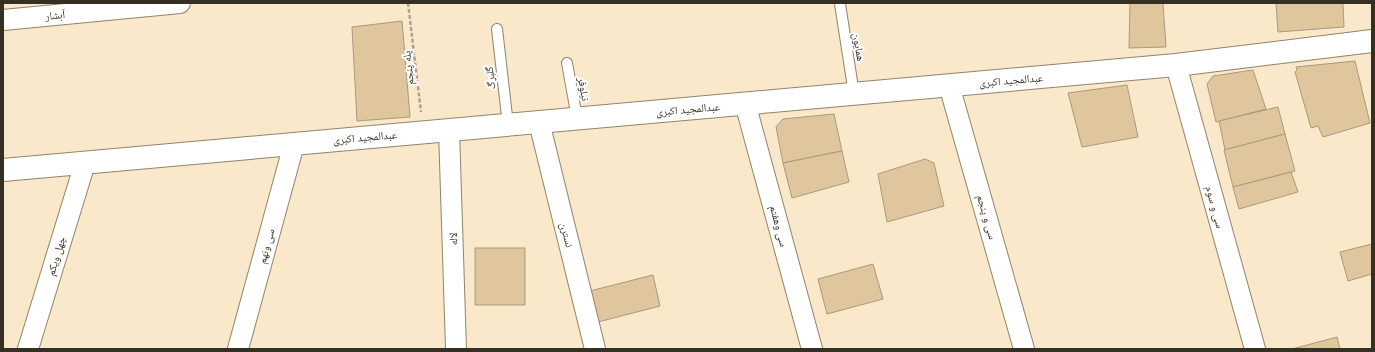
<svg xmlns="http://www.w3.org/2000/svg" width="1375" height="352" viewBox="0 0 1375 352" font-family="Poppins,'Noto Naskh Arabic',sans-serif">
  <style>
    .building { fill: #dfc69c; stroke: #a9997e }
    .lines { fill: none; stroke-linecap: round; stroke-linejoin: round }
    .lane-casing { stroke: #938368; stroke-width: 12 }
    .street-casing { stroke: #938368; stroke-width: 22 }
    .secondary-casing { stroke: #938368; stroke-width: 24 }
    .path { stroke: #afa18b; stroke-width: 2.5; stroke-dasharray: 4 2; stroke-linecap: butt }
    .lane { stroke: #fff; stroke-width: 10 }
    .street { stroke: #fff; stroke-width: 20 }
    .secondary { stroke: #fff; stroke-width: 22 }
    .labels { text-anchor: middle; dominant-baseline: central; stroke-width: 4; stroke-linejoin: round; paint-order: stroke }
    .street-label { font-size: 11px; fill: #362f24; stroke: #fff }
  </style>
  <rect width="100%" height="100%" fill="#fae8cb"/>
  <g class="building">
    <polygon points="1130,3 1163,3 1166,47 1129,48"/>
    <polygon points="1276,3 1343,3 1344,27 1278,32"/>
    <polygon points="402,21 410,117 357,121 352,27"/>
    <polygon points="1355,61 1370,123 1323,137 1318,126 1311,128 1295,72 1297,70 1296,67"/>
    <polygon points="1253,70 1266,109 1216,122 1207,84 1213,76"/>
    <polygon points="1127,85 1138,137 1082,147 1068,93"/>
    <polygon points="1278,107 1285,134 1225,150 1219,121"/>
    <polygon points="834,114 842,151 783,163 776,127 783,119"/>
    <polygon points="1285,134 1295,171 1233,187 1224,150"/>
    <polygon points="842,151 849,182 792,198 783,163"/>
    <polygon points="925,159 934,163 944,206 887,222 878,174"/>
    <polygon points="1291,172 1298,192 1239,209 1233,187"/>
    <polygon points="1372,244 1372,274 1348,281 1340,252"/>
    <rect x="475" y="248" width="50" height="57"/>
    <polygon points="873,264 883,299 827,314 818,279"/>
    <polygon points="653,275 660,306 598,322 590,291"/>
    <polygon points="1337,337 1340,349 1292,349"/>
  </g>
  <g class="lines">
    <defs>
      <g id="lane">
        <polyline points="840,4 854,94"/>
        <polyline points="497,29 508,125"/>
        <polyline points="567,63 577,118"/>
      </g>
      <g id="street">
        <polyline points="3,20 180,3"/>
        <polyline points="1176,65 1255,349"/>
        <polyline points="949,85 1024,349"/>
        <polyline points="745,103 812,349"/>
        <polyline points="539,122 595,349"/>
        <polyline points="449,130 456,349"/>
        <polyline points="28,349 85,163"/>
        <polyline points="238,349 294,144"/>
      </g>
      <polyline id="secondary" points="3,170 1176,65 1372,41"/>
    </defs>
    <use href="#lane" class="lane-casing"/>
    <use href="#street" class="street-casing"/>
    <use href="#secondary" class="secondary-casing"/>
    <polyline class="path" points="408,3 421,112"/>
    <use href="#lane" class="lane"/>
    <use href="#street" class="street"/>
    <use href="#secondary" class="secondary"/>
  </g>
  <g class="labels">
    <g class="street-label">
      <text transform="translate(55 15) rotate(-5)">آبشار</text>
      <text transform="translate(859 47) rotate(81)">همایون</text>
      <text transform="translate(408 68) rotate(-96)">پله پنجم</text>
      <text transform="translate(490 78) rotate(-96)">گلبرگ</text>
      <text transform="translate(1011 80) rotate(-5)">عبدالمجید اکبری</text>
      <text transform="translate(584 89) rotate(80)">نیلوفر</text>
      <text transform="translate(688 109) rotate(-5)">عبدالمجید اکبری</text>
      <text transform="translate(365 137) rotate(-5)">عبدالمجید اکبری</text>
      <text transform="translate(1215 207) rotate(75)">سی و سوم</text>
      <text transform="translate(987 217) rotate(74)">سی و پنجم</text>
      <text transform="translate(779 226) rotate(75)">سی وهفتم</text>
      <text transform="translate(567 235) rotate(76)">نسترن</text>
      <text transform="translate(453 239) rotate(-92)">لاله</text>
      <text transform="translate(266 246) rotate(-75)">سی ونهم</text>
      <text transform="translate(56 256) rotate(-73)">چهل ویکم</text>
    </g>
  </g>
  <rect width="1375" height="352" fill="none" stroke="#362f24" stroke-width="8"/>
</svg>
